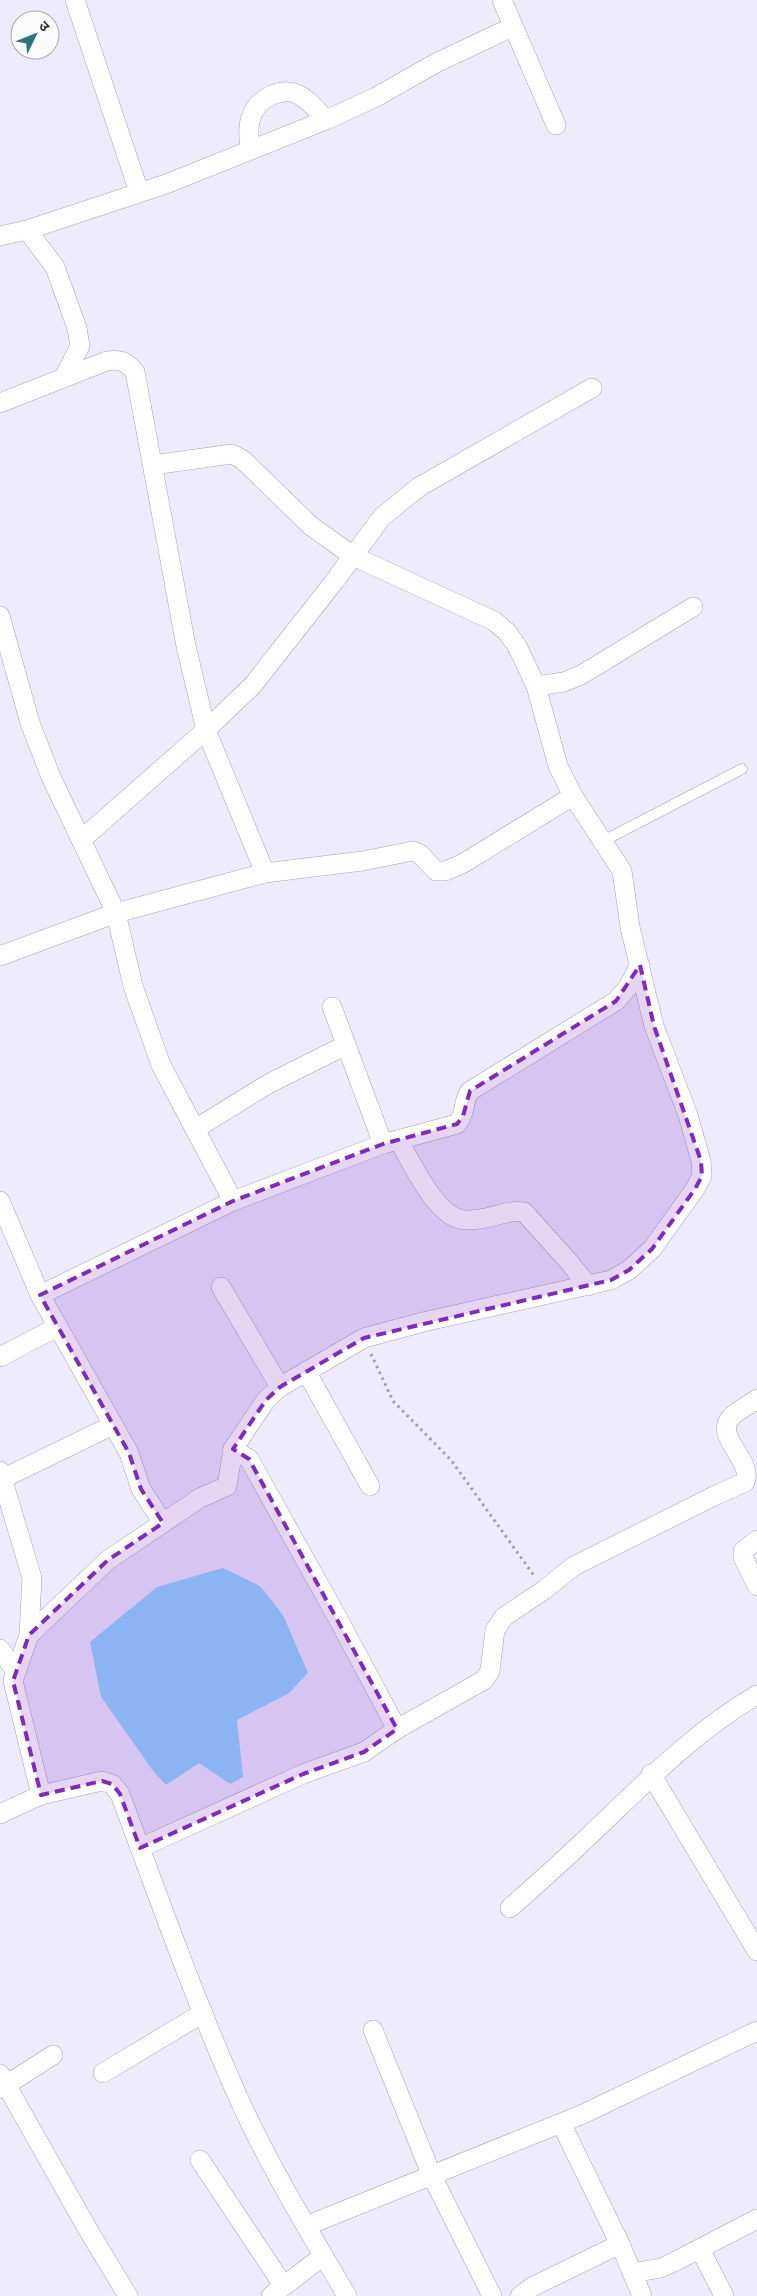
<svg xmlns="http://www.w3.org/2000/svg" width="757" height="2296" viewBox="0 0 757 2296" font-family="Helvetica,'Noto Sans Devanagari',sans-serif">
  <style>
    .water { fill: #92d6ff }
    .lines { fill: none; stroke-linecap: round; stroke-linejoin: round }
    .service-casing { stroke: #a6a1be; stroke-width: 11 }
    .minor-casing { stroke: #a6a1be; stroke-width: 20 }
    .path { stroke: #a09dad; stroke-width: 3; stroke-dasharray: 2.5 4; stroke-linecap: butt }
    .service { stroke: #fff; stroke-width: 10 }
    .minor { stroke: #fff; stroke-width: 19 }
    .marked { fill: #7b2cbf; fill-opacity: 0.2; stroke: #7b2cbf; stroke-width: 4; stroke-dasharray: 10 6; stroke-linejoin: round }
  </style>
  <rect width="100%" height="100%" fill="#eeebfe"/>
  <polygon class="water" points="223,1568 260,1586 283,1615 308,1673 289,1693 237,1720 243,1777 230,1784 199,1763 166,1785 154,1772 101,1697 90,1642 157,1587"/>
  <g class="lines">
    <defs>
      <polyline id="service" points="603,841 742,769"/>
      <g id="minor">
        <polyline points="75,0 139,192"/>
        <polyline points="502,0 556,125"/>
        <path d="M250 150C249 139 247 126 252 115 258 99 280 87 297 94 309 99 317 111 326 120"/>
        <polyline points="27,230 55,267 77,328 80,346 64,377"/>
        <polyline points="0,236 27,230 166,184 326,120 376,97 436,63 512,27"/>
        <path d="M0 403 107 361C121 359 126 361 135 372L186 646 206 730 265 873"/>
        <polyline points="0,616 30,723 51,777 116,913 133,986 161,1065 233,1201"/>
        <polyline points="536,686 564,682 581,675 693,607"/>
        <polyline points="81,840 206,730 253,685 333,583 382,517 419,487 592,388"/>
        <polyline points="0,956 116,913 265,873 362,861 413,851 420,854 436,871 445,871 462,864 573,796"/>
        <polyline points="332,1007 383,1144"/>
        <polyline points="195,1129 270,1083 346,1045"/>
        <path d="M398 1140C412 1162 433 1211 459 1219 465 1221 472 1220 479 1219 494 1218 509 1209 524 1212L570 1263 588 1286"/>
        <polyline points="0,1201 40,1295 129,1453 141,1489 163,1523"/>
        <polyline points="221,1287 280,1387"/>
        <path d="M40 1295 233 1201 383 1144 457 1124C467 1112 462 1102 470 1091L616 1001 628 987 640 965"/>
        <polyline points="0,1357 57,1327"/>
        <polyline points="306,1371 370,1486"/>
        <polyline points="233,1449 249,1459 336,1615 397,1729"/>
        <polyline points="0,1471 32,1578 29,1635 13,1681 41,1795"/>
        <polyline points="0,1480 113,1425"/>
        <polyline points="757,1540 743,1551 743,1557 757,1586"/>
        <polyline points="29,1635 108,1560 200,1498 227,1486 233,1449 266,1400 280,1387 364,1338 423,1322 611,1280 629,1270 652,1249 695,1189 702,1176 701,1161 688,1115 654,1026 630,927 622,871 573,796 558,766 536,686 517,646 507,632 494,621 353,556 311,526 243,460 232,454 153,465"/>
        <polyline points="0,1649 16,1672"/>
        <polyline points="651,1774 757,1951"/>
        <path d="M0 1814 41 1795 102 1781 112 1784 120 1794C158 1896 194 1998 238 2097 269 2166 309 2231 347 2296"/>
        <path d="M140 1848 303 1774 364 1752 397 1729 484 1680 490 1671 495 1630 504 1617 544 1590 574 1566 714 1496 745 1482C754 1460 713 1437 731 1417 738 1410 749 1405 757 1399"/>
        <path d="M510 1908C537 1884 563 1861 589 1836 642 1786 693 1732 757 1695"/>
        <polyline points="373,2030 432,2176 492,2296"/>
        <polyline points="103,2073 203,2013"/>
        <polyline points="0,2074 87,2228 128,2296"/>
        <polyline points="0,2089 53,2055"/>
        <polyline points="561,2123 620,2244 642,2296"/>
        <polyline points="200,2160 283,2285"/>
        <polyline points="306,2226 581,2115 757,2031"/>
        <polyline points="700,2249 724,2296"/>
        <polyline points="632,2273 661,2268 676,2261 757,2219"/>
        <polyline points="271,2296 323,2256"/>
        <polyline points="520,2296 532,2287 620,2244"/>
      </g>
    </defs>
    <use href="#service" class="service-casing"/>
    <use href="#minor" class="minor-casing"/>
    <polyline class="path" points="371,1354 393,1401 451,1460 535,1577"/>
    <use href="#service" class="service"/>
    <use href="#minor" class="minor"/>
  </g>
  <path class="marked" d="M640 965 654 1026 701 1161 702 1176 695 1189 652 1249 629 1270 611 1280 364 1338 280 1387 266 1400 233 1449 249 1459 397 1729 364 1752 303 1774 140 1848 120 1794 112 1784 102 1781 41 1795 13 1681 29 1635 108 1560 163 1523 141 1489 129 1453 40 1295 233 1201 383 1144 457 1124 463 1116 470 1091 616 1001Z"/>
  <g transform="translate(35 35) rotate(47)"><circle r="24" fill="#fbfbfb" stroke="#aaa9ae"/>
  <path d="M0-4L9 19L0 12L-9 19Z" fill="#2c757c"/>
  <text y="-8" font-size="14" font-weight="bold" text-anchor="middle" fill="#312f3b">उ</text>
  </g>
</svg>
